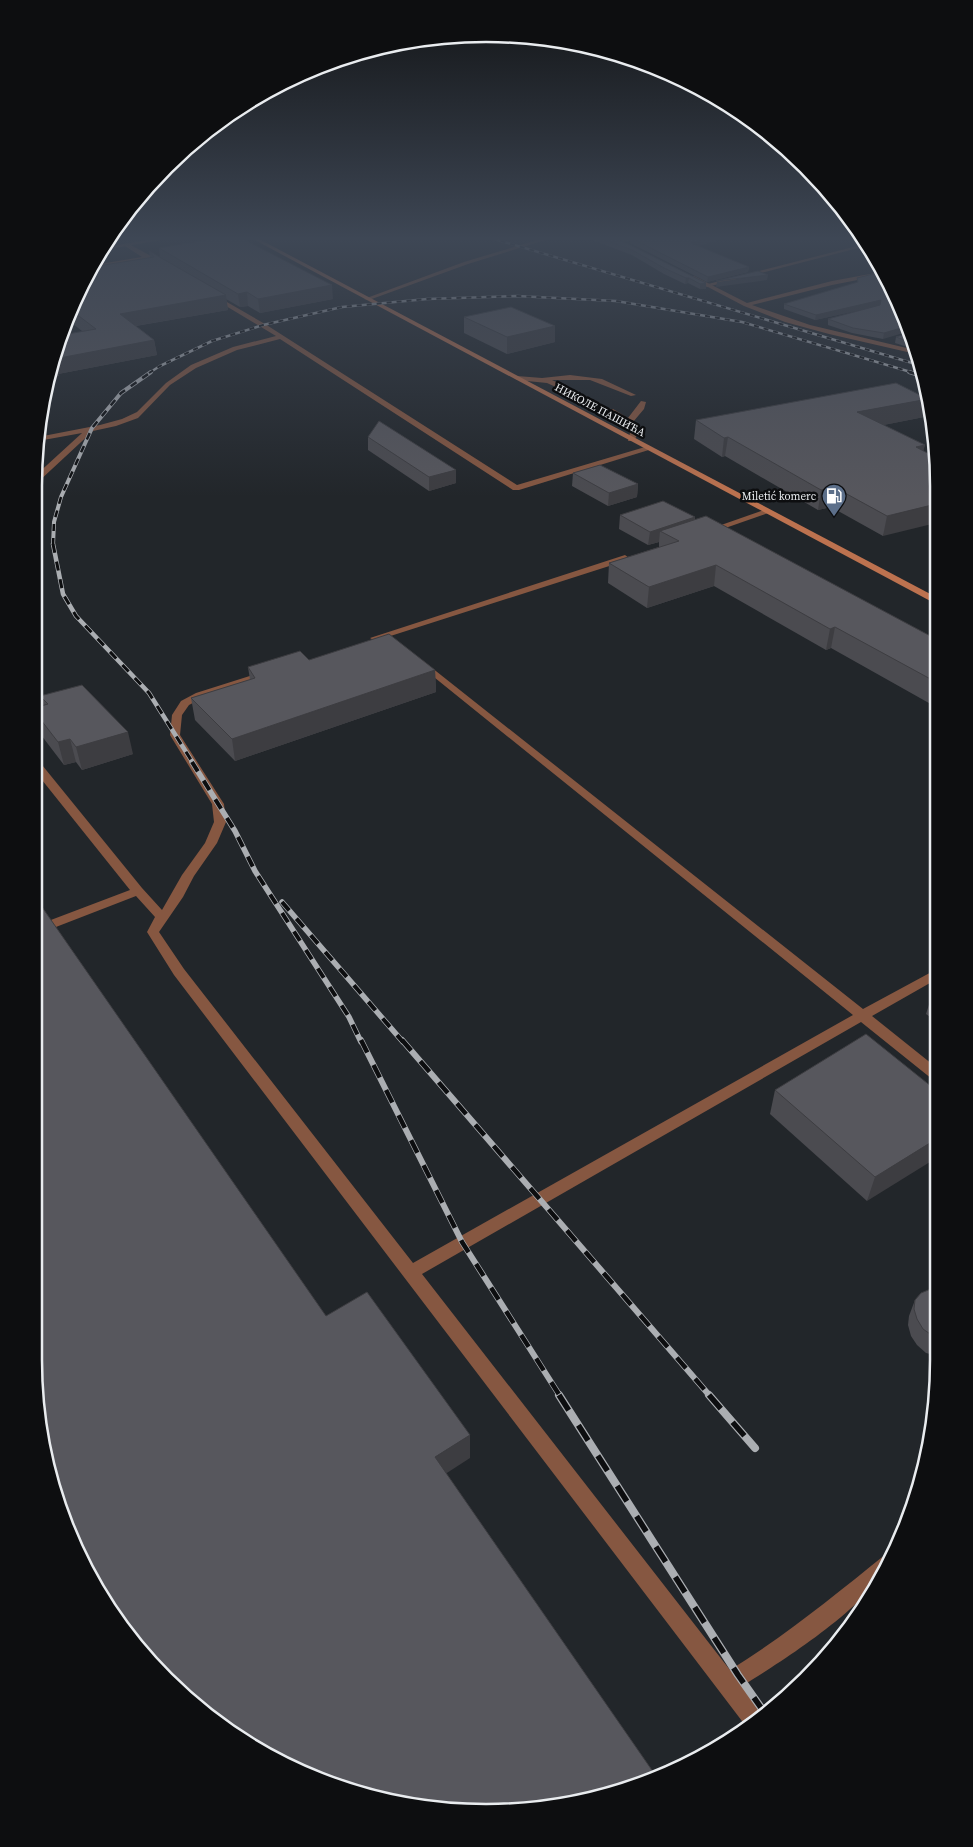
<svg xmlns="http://www.w3.org/2000/svg" width="973" height="1847" viewBox="0 0 973 1847" font-family="'Source Serif 4',serif">
  <style>
    .lines { fill: none; stroke-linecap: round; stroke-linejoin: round }
    .lane { fill: #865741; fill-rule: evenodd }
    .street { fill: #865741; fill-rule: evenodd }
    .secondary { fill: #bd724f; fill-rule: evenodd }
    .rail-far5-casing { stroke: #abaeb2; stroke-width: 2.5 }
    .rail-far4-casing { stroke: #abaeb2; stroke-width: 4 }
    .rail-far3-casing { stroke: #abaeb2; stroke-width: 4.5 }
    .rail-far2-casing { stroke: #abaeb2; stroke-width: 5.5 }
    .rail-far1-casing { stroke: #abaeb2; stroke-width: 6 }
    .rail-casing { stroke: #abaeb2; stroke-width: 8 }
    .rail-far5 { stroke: #0d0e10; stroke-width: 2; stroke-dasharray: 5; stroke-linecap: butt }
    .rail-far4 { stroke: #0d0e10; stroke-width: 2.5; stroke-dasharray: 7; stroke-linecap: butt }
    .rail-far3 { stroke: #0d0e10; stroke-width: 3; stroke-dasharray: 9; stroke-linecap: butt }
    .rail-far2 { stroke: #0d0e10; stroke-width: 4; stroke-dasharray: 11; stroke-linecap: butt }
    .rail-far1 { stroke: #0d0e10; stroke-width: 4.5; stroke-dasharray: 14; stroke-linecap: butt }
    .rail { stroke: #0d0e10; stroke-width: 5.5; stroke-dasharray: 18; stroke-linecap: butt }
    .wall { fill: #4b4b50 }
    .shaded-wall { fill: #3d3d41 }
    .building { fill: #57575d; stroke: #3d3d41 }
    .labels { text-anchor: middle; dominant-baseline: central; stroke-width: 5; stroke-linejoin: round; paint-order: stroke }
    .far-street-label { font-size: 11px; fill: #e9ecef; stroke: #0d0e10 }
    .far-poi-label { font-size: 11px; fill: #e9ecef; stroke: #0d0e10; text-anchor: end }
    .rim { fill: none; stroke: #e9ecef; stroke-width: 2.5 }
  </style>
  <rect width="100%" height="100%" fill="#22262a"/>
  <g class="lines">
    <g class="lane">
      <polygon points="243,238 254,238 227,245 224,243"/>
      <polygon points="127,243 151,256 166,267 161,268 146,259 91,269 94,265 142,257 125,246"/>
      <polygon points="865,244 866,246 707,287 704,285"/>
      <polygon points="213,294 265,324 517,485 645,447 652,449 519,490 513,490 280,339 237,350 196,368 170,385 138,418 116,426 93,431 38,482 35,482 35,476 82,433 38,441 38,437 100,425 122,419 137,412 166,383 191,365 233,347 276,336 211,297"/>
      <polygon points="570,375 602,379 636,395 631,396 590,380 552,380 600,403 600,405 598,406 547,383 517,380 514,378 517,376 542,378"/>
      <polygon points="641,401 646,402 644,409 633,422 638,433 634,441 628,441 630,433 626,423 607,410 613,409 628,418"/>
      <polygon points="764,510 771,512 711,533 704,531"/>
      <polygon points="625,555 629,558 628,560 378,640 375,641 370,638"/>
      <path d="M422 660 863 1009 937 969V979L872 1016 937 1068V1080L932 1079 861 1022 422 1274 730 1670C785 1636 835 1595 886 1554L893 1551 896 1552C877 1601 786 1659 742 1686L762 1713 745 1725 174 975 147 932 155 917 136 896 43 932 34 931 35 926 130 890 34 770V759L38 760 142 888 162 910 182 875 205 843 214 822 212 804 170 735 172 715 181 701 196 693 262 672H268V676L204 697 189 705 182 715 180 735 224 804 226 822 217 843 194 876 183 897 159 932 184 969 413 1263 853 1015 419 665 417 663Z"/>
    </g>
    <g class="street">
      <polygon points="160,238 173,238 103,250 105,247"/>
      <polygon points="544,238 552,238 468,264 369,300 364,299 464,262"/>
      <polygon points="627,238 646,238 617,243 614,241"/>
      <polygon points="881,272 883,275 832,285 752,305 810,325 915,350 916,354 829,334 785,322 744,306 689,277 694,276 747,303 832,281"/>
    </g>
    <polygon class="secondary" points="251,238 257,238 936,597 936,604"/>
    <defs>
      <g id="rail-far5">
        <polyline points="491,238 919,365"/>
        <polyline points="149,373 160,366 212,341 263,325 342,307 427,299 517,296 616,301 742,322 914,373"/>
      </g>
      <g id="rail-far4">
        <polyline points="909,372 922,376"/>
        <polyline points="53,545 54,522 61,497 92,428 121,393 151,372"/>
      </g>
      <polyline id="rail-far3" points="53,544 63,594 76,616 149,693 193,763"/>
      <g id="rail-far2">
        <polyline points="192,762 235,831 255,871 349,1017 361,1042"/>
        <polyline points="282,902 403,1042"/>
      </g>
      <g id="rail-far1">
        <polyline points="361,1040 462,1242 560,1396"/>
        <polyline points="402,1040 710,1396"/>
      </g>
      <g id="rail">
        <polyline points="559,1395 738,1675 764,1712"/>
        <polyline points="709,1395 755,1448"/>
      </g>
    </defs>
    <use href="#rail-far5" class="rail-far5-casing"/>
    <use href="#rail-far4" class="rail-far4-casing"/>
    <use href="#rail-far3" class="rail-far3-casing"/>
    <use href="#rail-far2" class="rail-far2-casing"/>
    <use href="#rail-far1" class="rail-far1-casing"/>
    <use href="#rail" class="rail-casing"/>
    <use href="#rail-far5" class="rail-far5"/>
    <use href="#rail-far4" class="rail-far4"/>
    <use href="#rail-far3" class="rail-far3"/>
    <use href="#rail-far2" class="rail-far2"/>
    <use href="#rail-far1" class="rail-far1"/>
    <use href="#rail" class="rail"/>
  </g>
  <g class="wall">
    <polygon points="587,238 616,238 706,283 706,289 700,289 688,283 685,284 664,274 632,255"/>
    <polygon points="630,238 724,238 698,246 749,267 748,272 707,282 630,243"/>
    <polygon points="159,248 333,299 260,313 248,306 240,307 226,299 228,310 136,326 154,340 157,355 58,374 59,376 48,378 82,331 68,320 81,286 150,258 149,251 160,257"/>
    <polygon points="857,278 905,314 883,339 852,333 828,325 828,319 877,306 815,320 784,309 784,304 857,283"/>
    <polygon points="464,317 555,326 555,342 507,354 464,333"/>
    <polygon points="910,333 914,349 895,343 896,337"/>
    <polygon points="924,417 883,425 925,445 883,536 831,507 818,510 725,456 722,457 694,439 696,420"/>
    <polygon points="368,437 456,483 429,491 368,450"/>
    <polygon points="573,473 638,484 637,497 608,506 572,486"/>
    <polygon points="620,515 695,517 695,520 904,623 936,639 936,707 831,648 826,650 714,586 647,608 608,583 609,563 659,547 659,542 648,545 619,529"/>
    <polygon points="309,660 435,670 436,692 235,761 195,720 191,698 250,680 248,667"/>
    <polygon points="40,696 133,754 82,770 76,762 64,765 38,731 34,716 34,708 42,706"/>
    <polygon points="937,988 937,1022 926,1014 934,989"/>
    <polygon points="775,1090 937,1091 867,1201 770,1114"/>
    <polygon points="938,1286 938,1356 926,1353 917,1345 911,1336 908,1325 909,1316 915,1300"/>
  </g>
  <g class="shaded-wall">
    <polygon points="707,238 724,238 690,248 691,243"/>
    <polygon points="749,267 748,272 707,282 708,277"/>
    <polygon points="768,275 767,280 716,287 717,282"/>
    <polygon points="686,278 689,278 688,283 685,284"/>
    <polygon points="706,283 706,289 700,289 700,284"/>
    <polygon points="332,285 333,299 260,313 258,299"/>
    <polygon points="247,292 248,306 240,307 238,294"/>
    <polygon points="226,295 228,310 123,328 120,314"/>
    <polygon points="881,300 880,306 815,320 816,315"/>
    <polygon points="555,326 555,342 507,354 507,337"/>
    <polygon points="908,326 910,331 883,339 884,333"/>
    <polygon points="154,340 157,355 58,374 59,376 48,378 49,369 54,359"/>
    <polygon points="928,399 924,417 854,431 857,412"/>
    <polygon points="728,437 725,456 722,457 724,438"/>
    <polygon points="925,445 920,464 916,447"/>
    <polygon points="456,470 456,483 429,491 429,477"/>
    <polygon points="638,484 637,497 608,506 609,493"/>
    <polygon points="834,487 831,507 818,510 821,490"/>
    <polygon points="936,504 936,523 883,536 887,516"/>
    <polygon points="695,517 693,531 660,531 659,542 648,545 650,532"/>
    <polygon points="716,565 714,586 647,608 649,587"/>
    <polygon points="835,627 831,648 826,650 830,629"/>
    <polygon points="435,670 436,692 235,761 232,739"/>
    <polygon points="128,732 133,754 82,770 76,747"/>
    <polygon points="70,739 76,762 64,765 58,742"/>
    <polygon points="35,897 42,921 34,924 34,898"/>
    <polygon points="938,1138 938,1157 867,1201 875,1177"/>
    <polygon points="470,1435 470,1458 436,1480 435,1457"/>
  </g>
  <g class="building">
    <polygon points="218,238 241,238 332,285 258,299 247,292 238,294 159,248"/>
    <polygon points="600,238 616,238 706,283 700,284 689,278 686,278 664,268 632,250"/>
    <polygon points="631,238 707,238 691,243 749,267 708,277"/>
    <polygon points="149,251 226,295 120,314 154,340 54,359 56,361 52,362 62,335 96,329 71,310 81,286 92,267 154,257"/>
    <polygon points="758,271 768,275 716,281"/>
    <polygon points="881,272 905,314 908,326 884,333 853,328 828,319 880,305 881,300 816,315 784,304 858,282 857,278"/>
    <polygon points="511,307 555,326 507,337 464,317"/>
    <polygon points="910,333 913,343 896,337"/>
    <polygon points="896,383 928,399 857,412 925,445 916,447 935,457 936,504 887,516 834,487 821,490 728,437 724,438 696,420"/>
    <polygon points="379,421 456,470 429,477 368,437"/>
    <polygon points="600,465 638,484 609,493 573,473"/>
    <polygon points="663,501 695,517 650,532 620,515"/>
    <polygon points="706,516 936,639 936,682 835,627 830,629 716,565 649,587 609,563 679,541 660,531"/>
    <polygon points="389,634 435,670 232,739 191,698 255,678 248,667 300,651 309,660"/>
    <polygon points="82,685 128,732 76,747 70,739 58,742 34,711 34,708 48,704 40,696"/>
    <polygon points="42,907 326,1316 367,1292 470,1435 435,1457 656,1776 545,1809 457,1812 370,1798 235,1737 127,1636 58,1506 34,1360 34,910"/>
    <polygon points="866,1034 937,1091 938,1138 875,1177 775,1090"/>
    <polygon points="938,1286 938,1338 933,1336 923,1329 917,1319 914,1309 915,1300 921,1293"/>
  </g>
  <linearGradient id="sky" x2="0" y2="1"><stop stop-color="#131517"/><stop offset="0.48" stop-color="#3e4755"/><stop offset="1" stop-color="#3e4755" stop-opacity="0"/></linearGradient>
  <rect width="973" height="497" fill="url(#sky)"/>
  <defs>
    <symbol id="fuel-pin" viewBox="-11 -11 22 30"><path d="M0 17L-7.5 6A9.5 9.5 0 1 1 7.5 6Z" fill="#5c6f8a" stroke="#0d0e10"/><path d="M-5.5-6h7V0h2V4h1.3V-2.5L3-4.5l.8-.8L6-3V5H2.5V1h-1V6h-7ZM-4.2-4.7v3.2H.2V-4.7Z" fill="#fff"/></symbol>
  </defs>
  <g fill-rule="evenodd">
    <use href="#fuel-pin" x="820" y="482" width="28" height="38"/>
  </g>
  <g class="labels">
    <g class="far-street-label">
      <text transform="translate(600 410) rotate(28)">НИКОЛЕ ПАШИЋА</text>
    </g>
    <g class="far-poi-label">
      <text x="816" y="496">Miletić komerc</text>
    </g>
  </g>
  <path d="M0 0H973V1847H0ZM486 42H486A444 444 0 0 1 930 486V1360A444 444 0 0 1 486 1804H486A444 444 0 0 1 42 1360V486A444 444 0 0 1 486 42Z" fill="#0d0e10" fill-rule="evenodd"/>
  <path class="rim" d="M486 42H486A444 444 0 0 1 930 486V1360A444 444 0 0 1 486 1804H486A444 444 0 0 1 42 1360V486A444 444 0 0 1 486 42Z"/>
</svg>
